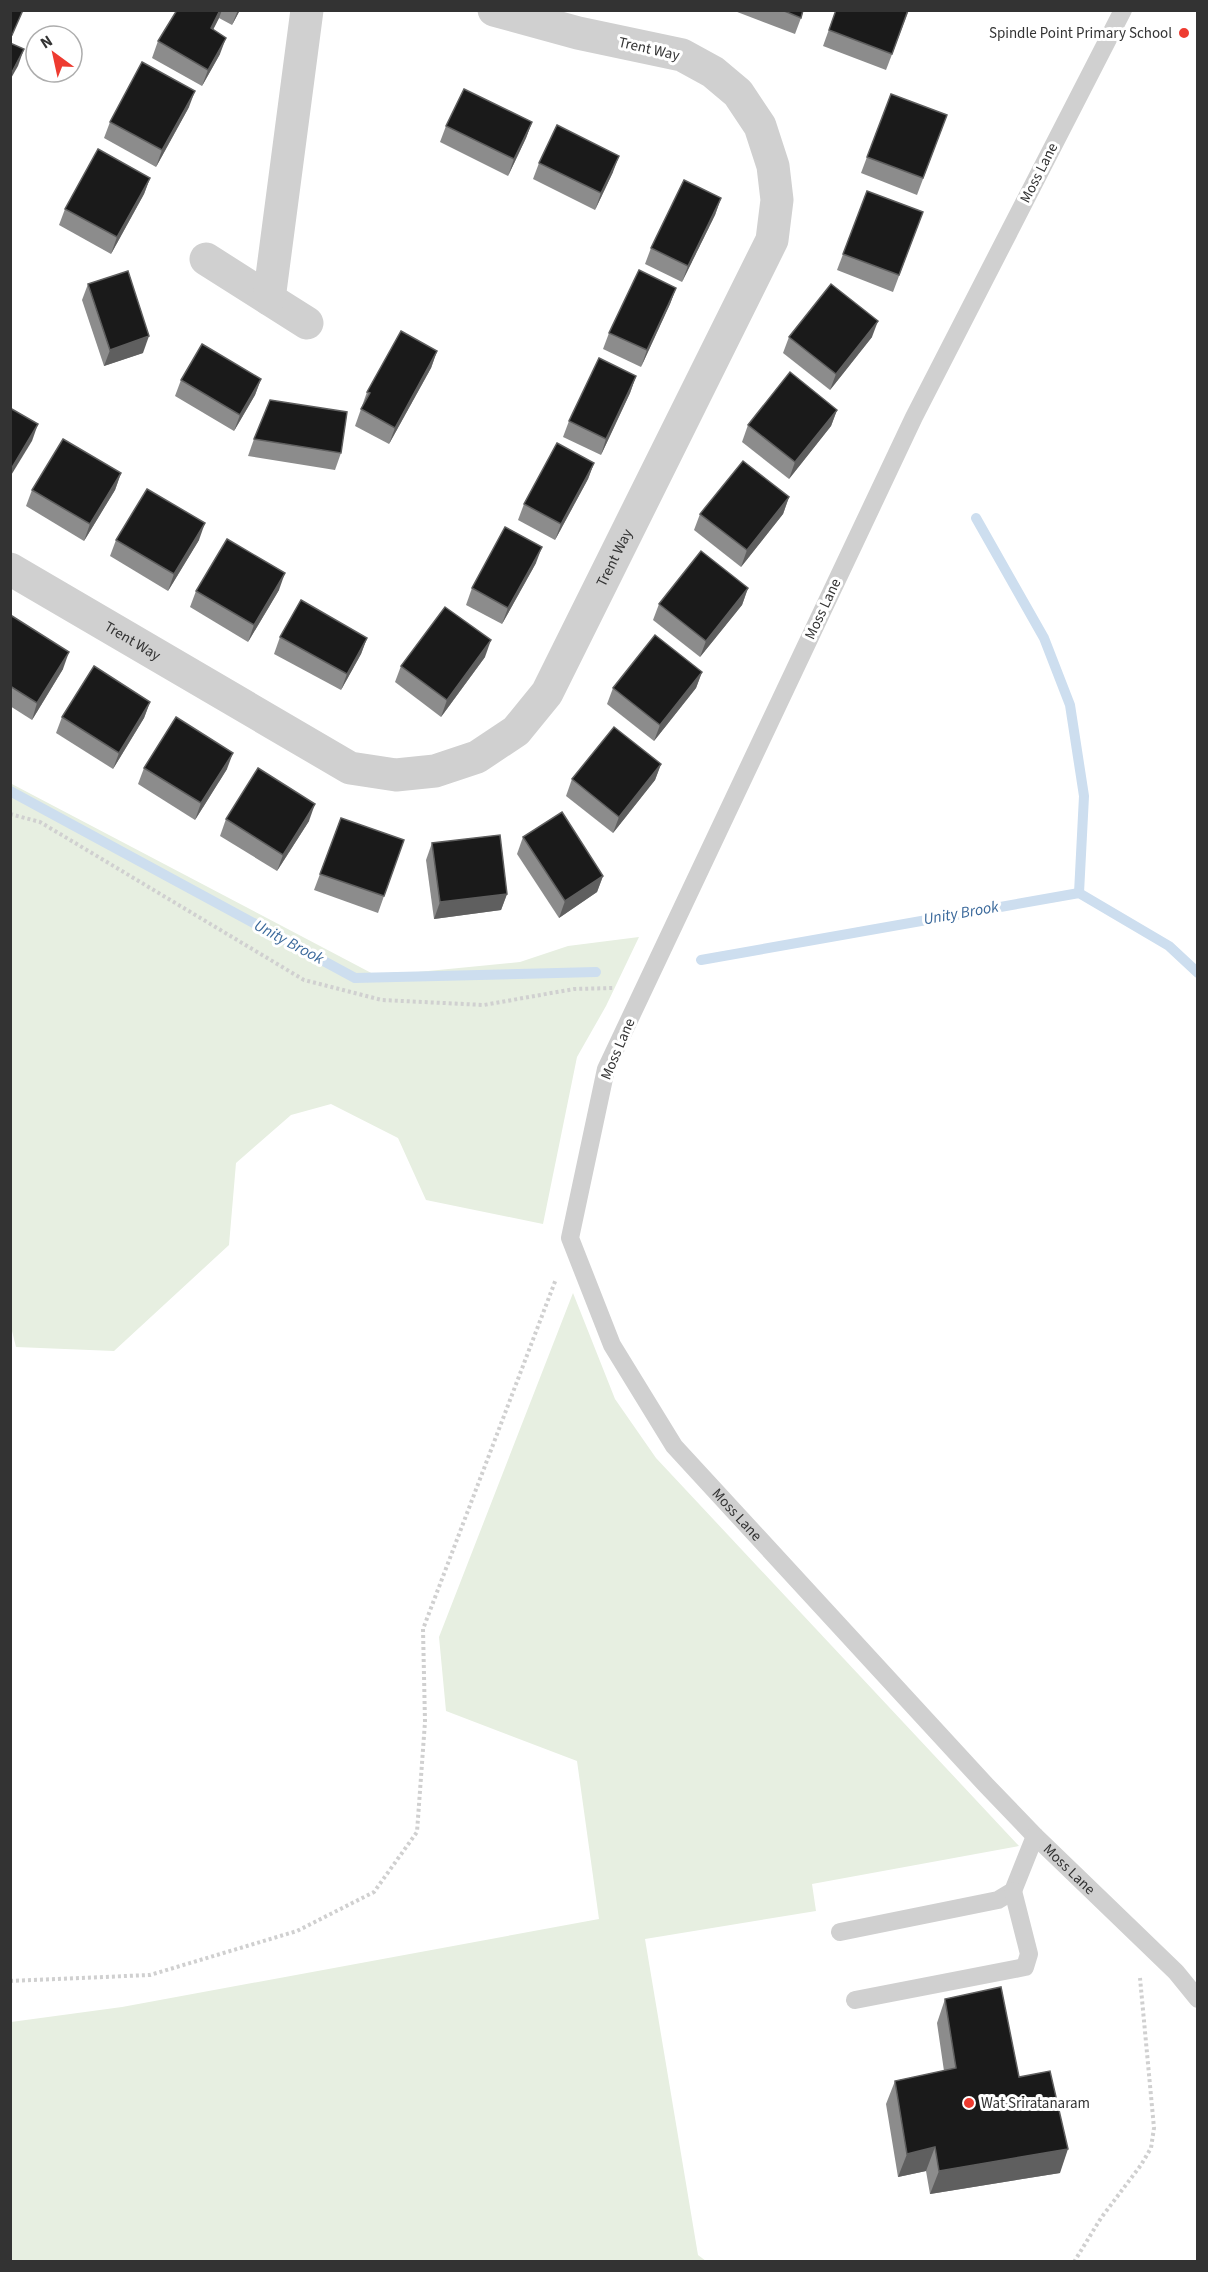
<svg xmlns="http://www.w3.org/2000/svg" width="1208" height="2272" viewBox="0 0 1208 2272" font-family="'Source Sans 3',sans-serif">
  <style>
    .green { fill: #e7efe1 }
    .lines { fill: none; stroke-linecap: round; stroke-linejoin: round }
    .stream { stroke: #cddeef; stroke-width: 10 }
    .path { stroke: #d0d0d0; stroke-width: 4; stroke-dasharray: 3 3; stroke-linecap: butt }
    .service { stroke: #d0d0d0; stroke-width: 18 }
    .minor { stroke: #d0d0d0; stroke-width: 33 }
    .wall { fill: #8c8c8c }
    .shaded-wall { fill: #5f5f5f }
    .building { fill: #1a1a1a; stroke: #5f5f5f; stroke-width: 1.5 }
    .poi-dot { fill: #ee3b30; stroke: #fff; stroke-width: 2 }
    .labels { text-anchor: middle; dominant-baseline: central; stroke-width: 6; stroke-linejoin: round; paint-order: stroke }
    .poi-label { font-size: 15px; fill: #333; stroke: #fff; text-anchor: end }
    .street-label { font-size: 15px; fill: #333; stroke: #fff }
    .water-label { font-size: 16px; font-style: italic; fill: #3b699b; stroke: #fff }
  </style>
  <rect width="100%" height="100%" fill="#fff"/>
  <g class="green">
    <polygon points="10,783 377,976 520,962 568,946 639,937 606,1006 577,1057 543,1224 426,1200 398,1138 331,1104 291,1115 236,1163 229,1245 114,1351 16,1347 10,1323"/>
    <polygon points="573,1293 615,1399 656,1458 1019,1846 812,1884 816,1911 645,1939 698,2255 706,2261 11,2261 11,2022 122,2007 599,1919 577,1761 446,1711 439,1637"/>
  </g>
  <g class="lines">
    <g class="stream">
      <polyline points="976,518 1044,638 1070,705 1084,796 1079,893"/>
      <polyline points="10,791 355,978 596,972"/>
      <polyline points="701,960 1079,893 1169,946 1198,973"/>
    </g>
    <g class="path">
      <polyline points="10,814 40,822 304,980 382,1000 484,1005 574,989 614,988"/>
      <polyline points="10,1981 150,1975 297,1931 374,1892 417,1832 425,1722 423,1629 556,1279"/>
      <polyline points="1074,2262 1101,2218 1141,2165 1151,2148 1154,2128 1140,1978"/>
    </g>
    <g class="service">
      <path id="s1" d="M1123 10 914 417 606 1069 570 1238 612 1345 674 1446 986 1785 1035 1836 1176 1972 1198 1999"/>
      <polyline points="840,1932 998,1900 1013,1891 1035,1836"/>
      <polyline points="855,2000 1025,1967 1029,1954 1013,1891"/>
    </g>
    <g class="minor">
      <polyline points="206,259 307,323"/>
      <polyline points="269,299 307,10"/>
      <path id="s2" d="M10 569 350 768 396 775 435 771 477 757 516 731 547 693 772 240 777 200 773 166 760 126 738 93 713 72 682 55 578 33 494 10"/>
    </g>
  </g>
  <g class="wall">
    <polygon points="177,10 240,10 232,25 219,18 213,30 220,54 202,86 152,58 158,41"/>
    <polygon points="732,10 804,10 795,34"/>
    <polygon points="836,10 909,10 886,70 823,46"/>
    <polygon points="189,107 156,167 104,138 110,122"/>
    <polygon points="947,115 917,195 861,173 867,157"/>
    <polygon points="532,122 526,138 508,176 440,142 446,126"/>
    <polygon points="539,163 613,172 595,210 533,179"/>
    <polygon points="150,178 144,194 111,254 59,225 65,209"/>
    <polygon points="867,191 923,212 893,292 837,270"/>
    <polygon points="721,198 715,215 682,282 645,264 651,248"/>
    <polygon points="88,284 143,353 104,366 82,300"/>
    <polygon points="676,288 670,304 641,367 603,349 609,333"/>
    <polygon points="789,337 872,337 830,390 783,353"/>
    <polygon points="437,351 431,368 389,444 355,426 367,392"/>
    <polygon points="636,376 630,393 601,455 563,437 569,421"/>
    <polygon points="261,379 255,395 234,431 175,396 181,380"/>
    <polygon points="837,410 831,426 789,479 742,442 748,425"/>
    <polygon points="254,439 341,453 335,470 248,456"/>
    <polygon points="594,463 588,479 555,540 518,520 524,504"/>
    <polygon points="121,473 115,490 84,541 26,506 32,490"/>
    <polygon points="789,497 783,514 741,567 694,530 700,514"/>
    <polygon points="116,540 199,540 168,591 110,556"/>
    <polygon points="536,563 502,624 466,605 472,588"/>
    <polygon points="748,588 742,605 700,657 653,620 659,604"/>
    <polygon points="279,590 248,642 190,607 196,591"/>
    <polygon points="10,619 63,669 32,720 10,706"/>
    <polygon points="280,637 367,638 361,654 341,690 274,654"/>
    <polygon points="485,657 441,717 395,682 401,666"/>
    <polygon points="702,672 696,688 654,741 607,704 613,688"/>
    <polygon points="150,702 144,718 113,769 56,733 62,717"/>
    <polygon points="661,764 655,780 613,833 566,796 572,779"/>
    <polygon points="144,768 227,769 195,820 138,784"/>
    <polygon points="341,818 404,840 378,913 314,890"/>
    <polygon points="226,819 309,821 277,871 220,836"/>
    <polygon points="523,837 603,876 597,892 559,918 517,854"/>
    <polygon points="432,843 507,894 501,910 434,919 426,860"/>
    <polygon points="945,1999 1019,2077 1060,2173 930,2194 926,2171 898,2177 886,2104 895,2081 944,2071 937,2023"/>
  </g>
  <g class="shaded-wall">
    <polygon points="220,10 222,10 219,18 205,45 211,28"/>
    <polygon points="238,10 240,10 232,25"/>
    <polygon points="226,38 220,54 202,86 208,70"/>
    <polygon points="24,49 18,66 10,80 10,76"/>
    <polygon points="195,91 189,107 156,167 162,150"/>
    <polygon points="532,122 526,138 508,176 514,159"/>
    <polygon points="619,156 613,172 595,210 601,193"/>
    <polygon points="150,178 144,194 111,254 117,237"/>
    <polygon points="721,198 715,215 682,282 688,266"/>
    <polygon points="676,288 670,304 641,367 647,350"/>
    <polygon points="878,321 872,337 830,390 836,374"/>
    <polygon points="149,336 143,353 104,366 110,350"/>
    <polygon points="437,351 431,368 389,444 395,428"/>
    <polygon points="636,376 630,393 601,455 606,439"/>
    <polygon points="261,379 255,395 234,431 240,415"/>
    <polygon points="837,410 831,426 789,479 795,462"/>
    <polygon points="38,424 32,441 10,477 10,471"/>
    <polygon points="594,463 588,479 555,540 561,524"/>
    <polygon points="121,473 115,490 84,541 90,524"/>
    <polygon points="789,497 783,514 741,567 747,550"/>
    <polygon points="205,523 199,540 168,591 174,574"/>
    <polygon points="542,547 536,563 502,624 508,608"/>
    <polygon points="285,573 279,590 248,642 254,625"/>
    <polygon points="748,588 742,605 700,657 706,641"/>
    <polygon points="367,638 361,654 341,690 347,674"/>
    <polygon points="491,640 485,657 441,717 447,700"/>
    <polygon points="69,652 63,669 32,720 37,703"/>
    <polygon points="702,672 696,688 654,741 660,725"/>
    <polygon points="150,702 144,718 113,769 119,753"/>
    <polygon points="233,753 227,769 195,820 201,803"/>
    <polygon points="661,764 655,780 613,833 619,817"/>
    <polygon points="315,804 309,821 277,871 283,855"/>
    <polygon points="603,876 597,892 559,918 565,901"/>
    <polygon points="507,894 501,910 434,919 440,902"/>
    <polygon points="935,2147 926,2171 898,2177 907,2154"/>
    <polygon points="1068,2149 1060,2173 930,2194 939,2171"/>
  </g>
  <g class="building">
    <polygon points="10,10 23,10 12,35 10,34"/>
    <polygon points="177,10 220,10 211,28 226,38 208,70 158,41"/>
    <polygon points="782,10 803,10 801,18"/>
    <polygon points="836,10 908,10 892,54 829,30"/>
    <polygon points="10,43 24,49 10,76"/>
    <polygon points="142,62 195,91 162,150 110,122"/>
    <polygon points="464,89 532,122 514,159 446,126"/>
    <polygon points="891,94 947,115 923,178 867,157"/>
    <polygon points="557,125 619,156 601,193 539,163"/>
    <polygon points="98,149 150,178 117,237 65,209"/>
    <polygon points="684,180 721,198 688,266 651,248"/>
    <polygon points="867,191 923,212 899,275 843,254"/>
    <polygon points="639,270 676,288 647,350 609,333"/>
    <polygon points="128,271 149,336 110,350 88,284"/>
    <polygon points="831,284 878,321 836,374 789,337"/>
    <polygon points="401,331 437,351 395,428 361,409 370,393 367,392"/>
    <polygon points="202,344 261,379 240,415 181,380"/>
    <polygon points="599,358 636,376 606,439 569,421"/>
    <polygon points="790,372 837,410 795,462 748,425"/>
    <polygon points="270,400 347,412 341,453 254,439"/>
    <polygon points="10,408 38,424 10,471"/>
    <polygon points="63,439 121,473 90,524 32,490"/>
    <polygon points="557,443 594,463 561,524 524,504"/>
    <polygon points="743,461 789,497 747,550 700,514"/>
    <polygon points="147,489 205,523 174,574 116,540"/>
    <polygon points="505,527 542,547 508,608 472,588"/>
    <polygon points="227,539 285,573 254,625 196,591"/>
    <polygon points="701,551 748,588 706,641 659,604"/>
    <polygon points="301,600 367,638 347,674 280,637"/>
    <polygon points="445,607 491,640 447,700 401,666"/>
    <polygon points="12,616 69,652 37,703 10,686 10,619"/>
    <polygon points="655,635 702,672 660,725 613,688"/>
    <polygon points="94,666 150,702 119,753 62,717"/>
    <polygon points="176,717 233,753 201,803 144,768"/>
    <polygon points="614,727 661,764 619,817 572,779"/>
    <polygon points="258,768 315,804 283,855 226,819"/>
    <polygon points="562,812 603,876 565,901 523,837"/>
    <polygon points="341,818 404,840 384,896 320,874"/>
    <polygon points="500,835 507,894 440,902 432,843"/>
    <polygon points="1001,1987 1019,2077 1050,2071 1068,2149 939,2171 935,2147 907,2154 895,2081 956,2068 945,1999"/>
  </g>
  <g class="poi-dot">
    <circle cx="1184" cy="33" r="6"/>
    <circle cx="969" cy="2103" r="6"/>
  </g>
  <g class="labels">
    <g class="poi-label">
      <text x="1172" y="33">Spindle Point Primary School</text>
      <text x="981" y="2103" text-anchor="start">Wat Sriratanaram</text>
    </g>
    <g class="street-label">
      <text transform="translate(649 49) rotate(13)">Trent Way</text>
      <text transform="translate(1039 173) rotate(-63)">Moss Lane</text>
      <text stroke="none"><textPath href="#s2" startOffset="771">Trent Way</textPath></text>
      <text transform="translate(823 609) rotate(-65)">Moss Lane</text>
      <text stroke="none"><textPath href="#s2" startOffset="142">Trent Way</textPath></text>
      <text transform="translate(618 1049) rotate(-67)">Moss Lane</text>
      <text stroke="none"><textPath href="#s1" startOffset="1678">Moss Lane</textPath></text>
      <text stroke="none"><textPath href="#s1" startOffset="2164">Moss Lane</textPath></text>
    </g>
    <g class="water-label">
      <text transform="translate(961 913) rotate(-10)">Unity Brook</text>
      <text transform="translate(289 942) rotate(28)">Unity Brook</text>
    </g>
  </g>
  <rect width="1208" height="2272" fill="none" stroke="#333333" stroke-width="24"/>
  <g transform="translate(54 54) rotate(327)"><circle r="28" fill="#ffffff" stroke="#adadad" stroke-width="1.5"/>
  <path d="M0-4.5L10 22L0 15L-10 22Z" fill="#ee3b30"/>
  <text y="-9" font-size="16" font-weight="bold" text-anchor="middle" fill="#333333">N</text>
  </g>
</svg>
